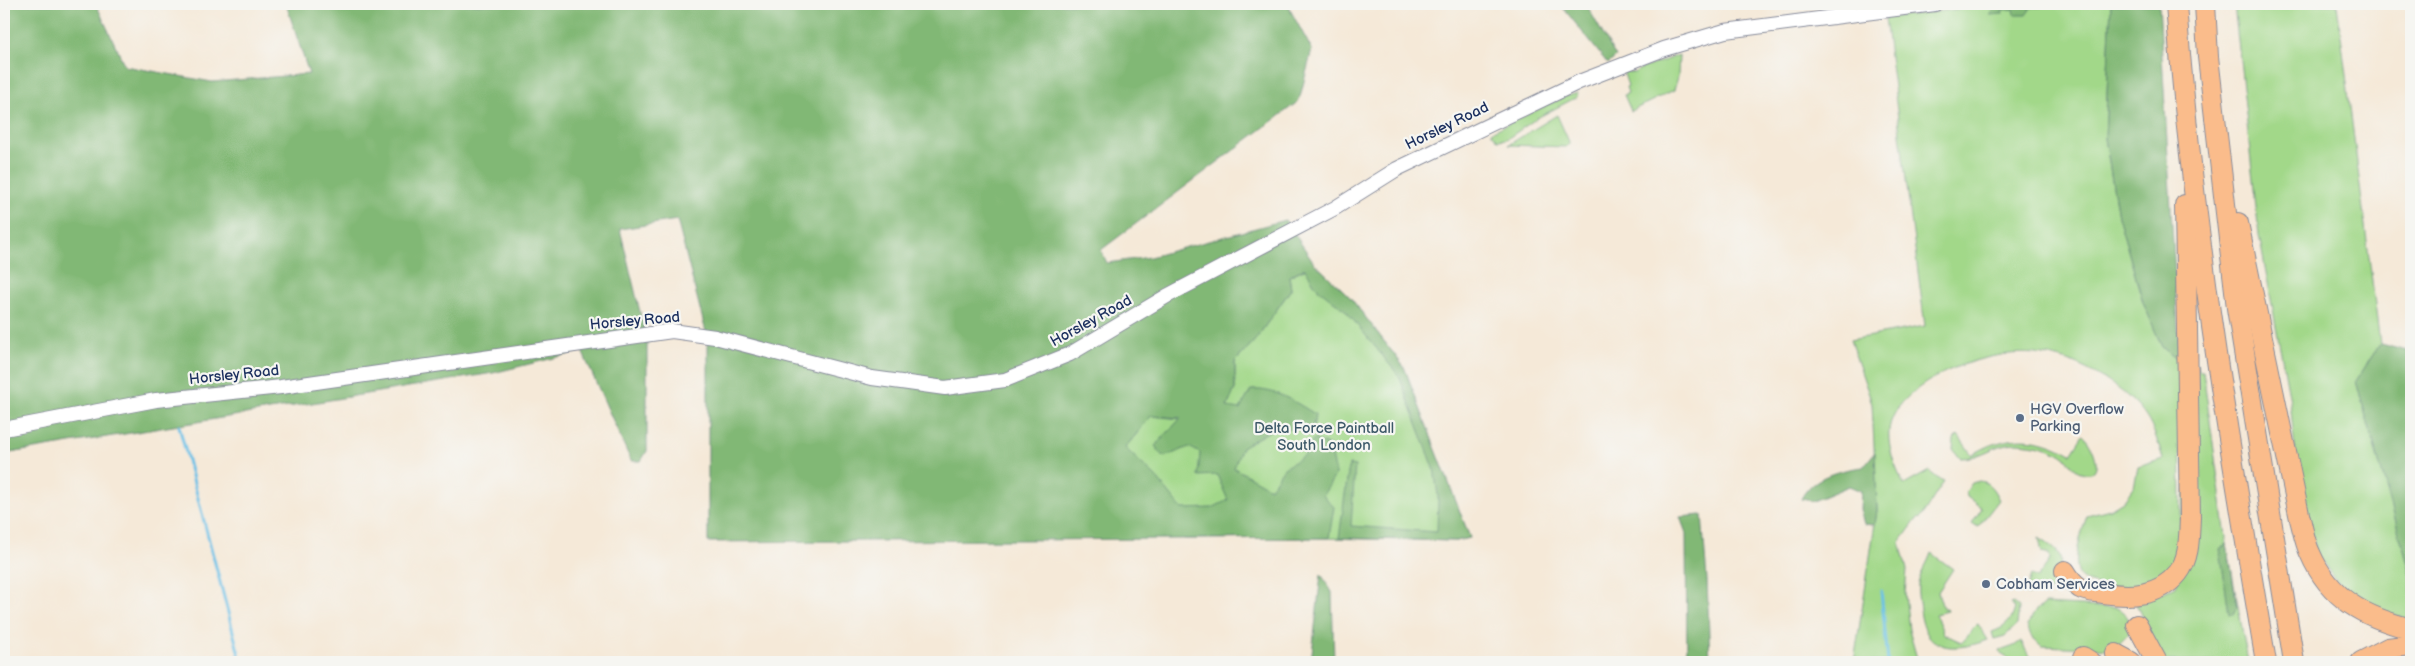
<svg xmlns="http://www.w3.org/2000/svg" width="2415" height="666" viewBox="0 0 2415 666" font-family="'Balsamiq Sans',sans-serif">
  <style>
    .green { fill: #a2d889; stroke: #5e8474 }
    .forest { fill: #81b875; stroke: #4e746a; fill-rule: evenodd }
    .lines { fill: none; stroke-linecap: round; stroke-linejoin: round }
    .stream { stroke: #6ac1e7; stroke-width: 3 }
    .minor-casing { stroke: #888c9b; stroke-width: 16 }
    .highway-casing { stroke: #888c9b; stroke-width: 22 }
    .minor { stroke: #fff; stroke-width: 14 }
    .highway { stroke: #fabc8b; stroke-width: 20 }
    .service-dot { fill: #5c6f8a; stroke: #f6f6f2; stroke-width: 2 }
    .labels { text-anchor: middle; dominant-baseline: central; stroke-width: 4.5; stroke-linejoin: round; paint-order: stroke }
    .street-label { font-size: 15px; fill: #1b2f5e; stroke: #f6f6f2 }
    .service-label { font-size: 15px; fill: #4e5e75; stroke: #f6f6f2; text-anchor: start }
    .park-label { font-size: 15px; fill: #3d5969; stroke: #f6f6f2 }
  </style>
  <rect width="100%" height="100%" fill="#f6f6f2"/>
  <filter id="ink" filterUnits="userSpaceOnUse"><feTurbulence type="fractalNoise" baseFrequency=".02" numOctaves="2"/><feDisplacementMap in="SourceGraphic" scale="10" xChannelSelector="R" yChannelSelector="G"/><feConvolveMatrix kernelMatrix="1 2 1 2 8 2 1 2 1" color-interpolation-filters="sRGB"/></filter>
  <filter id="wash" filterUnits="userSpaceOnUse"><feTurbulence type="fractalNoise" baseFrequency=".0096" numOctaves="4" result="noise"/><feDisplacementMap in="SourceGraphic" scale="20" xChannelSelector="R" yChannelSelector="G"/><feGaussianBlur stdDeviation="1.12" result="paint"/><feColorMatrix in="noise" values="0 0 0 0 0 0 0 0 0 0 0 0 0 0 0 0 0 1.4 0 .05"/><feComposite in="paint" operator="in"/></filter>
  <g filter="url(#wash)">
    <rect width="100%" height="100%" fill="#f5e9d8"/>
    <g class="green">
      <path d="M1999 4H2111L2105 138 2118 216 2143 302 2162 347 2180 362 2181 527 2176 560 2167 572 2139 591C2127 589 2095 586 2085 581 2067 571 2083 530 2087 515L2110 509 2123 501 2134 487 2138 467 2163 459C2159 445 2154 429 2146 417 2137 403 2121 390 2107 381 2055 347 2009 346 1952 369 1931 378 1901 396 1892 419 1883 439 1895 467 1904 485L1929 471 1937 478 1944 481 1921 518 1917 519 1900 542 1907 570 1905 594 1909 630 1918 662H1854L1877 510 1872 403 1850 340 1925 326 1885 18Z"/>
      <polygon points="2234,4 2337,4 2380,344 2356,381 2411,575 2411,620 2363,606 2335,580 2316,552 2296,459 2290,401 2259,235"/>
      <polygon points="1679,55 1678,77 1674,90 1631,111 1624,95 1628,93 1626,87 1628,86 1623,71 1635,73 1638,70"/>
      <polygon points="1578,93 1577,97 1537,118 1507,139 1498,140 1491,132 1564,97"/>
      <polygon points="1557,115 1570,144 1566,147 1508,145"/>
      <polygon points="1315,264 1349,296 1404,367 1470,538 1456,541 1321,538 1184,539 1125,448 1151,416 1220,423 1235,389 1235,362 1256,339 1291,289 1289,276"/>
      <polygon points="2197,364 2198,371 2203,371 2227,544 2248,662 2163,662 2136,604 2176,586"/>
      <path d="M1958 435 1972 455C2005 434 2038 434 2071 454L2083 435C2094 445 2107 480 2081 472 2075 471 2072 464 2067 459 2053 447 2035 444 2017 443 1994 443 1982 459 1960 458L1953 449 1954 439Z"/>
      <path d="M1979 481C1990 482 1994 490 1999 500L1978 527 1972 523 1982 508 1967 497 1966 492 1972 483Z"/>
      <path d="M2039 538C2078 562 2050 560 2062 592L2046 590 2027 595 2025 593 2031 575 2037 578 2050 560 2049 555 2042 553Z"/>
      <path d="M1931 553 1953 569 1938 592 1943 608H1946L1947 611 1935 614 1944 634 1961 642C1970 638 1970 628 1978 624L1988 640C1954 652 1924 653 1920 609 1919 601 1917 593 1918 585 1919 575 1928 563 1931 553Z"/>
      <path d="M2013 603 2019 608 2017 625 2005 636 1994 639 1992 632C2004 628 2012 622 2015 608L2010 604Z"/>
      <path d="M2045 604 2117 608C2127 614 2131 620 2131 632L2114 649 2042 646 2032 638 2027 626 2036 610Z"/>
      <polygon points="2021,641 2032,662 2014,662 2001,654 2000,651 2014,646"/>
    </g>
    <g class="forest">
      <path d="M4 4H96L125 66 212 82 309 74 286 4H1287L1312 50 1299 101 1101 250 1107 263 1150 257 1285 220 1315 264 1349 296 1404 367 1470 538 1456 541 1339 538 1349 465 1355 466 1351 526 1437 532 1438 496 1434 468 1399 376 1345 310 1316 287 1305 268 1289 276 1291 289 1256 339 1235 362V389L1227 407 1240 409 1251 390C1275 388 1295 402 1315 414L1313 430 1273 429 1242 447 1234 468 1270 488 1284 468 1306 454 1313 439 1330 446 1336 474 1323 495 1334 507 1329 538 708 542V340L677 220 620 229 647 341V451L641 461H631L582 351 493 373 4 454ZM1151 416 1181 418 1155 446 1164 457 1189 447 1200 453 1198 476 1217 475 1228 500 1212 508 1182 509 1157 478 1125 448Z"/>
      <polygon points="1560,4 1586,4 1616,57 1608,64"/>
      <polygon points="1997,4 2064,4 2031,8 2026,15 2015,15 2014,9 2002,10 2003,14 1990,15 1991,11"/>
      <polygon points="2111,4 2159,4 2180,362 2162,347 2143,302 2118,216 2105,138"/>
      <polygon points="2380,344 2411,352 2411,575 2356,381"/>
      <path d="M1875 452 1877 510 1875 525 1864 524 1860 509 1861 491 1849 486 1813 501 1801 499C1812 476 1840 470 1863 467Z"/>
      <polygon points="1702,515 1707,580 1710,662 1687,662 1686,533 1680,517"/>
      <polygon points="2227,544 2237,606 2233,614 2229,614 2220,549"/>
      <polygon points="1321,574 1332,592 1334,662 1311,662"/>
    </g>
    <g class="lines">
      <g class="stream">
        <polyline points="179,426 241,662"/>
        <polyline points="1881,591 1888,662"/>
      </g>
    </g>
  </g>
  <g filter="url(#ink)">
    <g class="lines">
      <defs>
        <polyline id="minor" points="4,429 156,400 281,387 672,331 715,337 872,378 945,388 1005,380 1070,354 1167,296 1335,208 1397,169 1579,82 1664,49 1725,31 1935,4"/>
        <g id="highway">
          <path d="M2176 4C2192 225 2229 444 2266 662"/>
          <polyline points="2205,4 2208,57 2237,308 2294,662"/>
          <path d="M2238 223 2300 519C2303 530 2305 543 2310 553 2330 600 2365 617 2411 629"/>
          <path d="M2065 571C2069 578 2074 584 2080 588 2087 592 2096 592 2103 593 2130 597 2159 597 2178 573 2190 558 2189 536 2190 517L2185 205"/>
          <polyline points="2137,625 2157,662"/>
          <polyline points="2116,654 2131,662"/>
          <polyline points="2083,657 2091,662"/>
          <polyline points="2361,662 2388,648 2411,645"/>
        </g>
      </defs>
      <use href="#minor" class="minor-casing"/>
      <use href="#highway" class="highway-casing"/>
      <use href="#minor" class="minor"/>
      <use href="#highway" class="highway"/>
    </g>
  </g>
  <g class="service-dot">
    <circle cx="2020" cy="418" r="5"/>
    <circle cx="1986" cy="584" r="5"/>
  </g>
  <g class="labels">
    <g class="street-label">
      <text transform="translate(1447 126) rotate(-26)">Horsley Road</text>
      <text transform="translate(635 321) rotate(-5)">Horsley Road</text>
      <text transform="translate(1091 321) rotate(-29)">Horsley Road</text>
      <text transform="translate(234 375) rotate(-6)">Horsley Road</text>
    </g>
    <g class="service-label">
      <text x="2030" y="409">HGV Overflow<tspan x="2030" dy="17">Parking</tspan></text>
      <text x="1996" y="584">Cobham Services</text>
    </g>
    <g class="park-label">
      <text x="1324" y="428">Delta Force Paintball<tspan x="1324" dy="17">South London</tspan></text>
    </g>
  </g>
  <rect width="2415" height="666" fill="none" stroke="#f6f6f2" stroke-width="20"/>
</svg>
